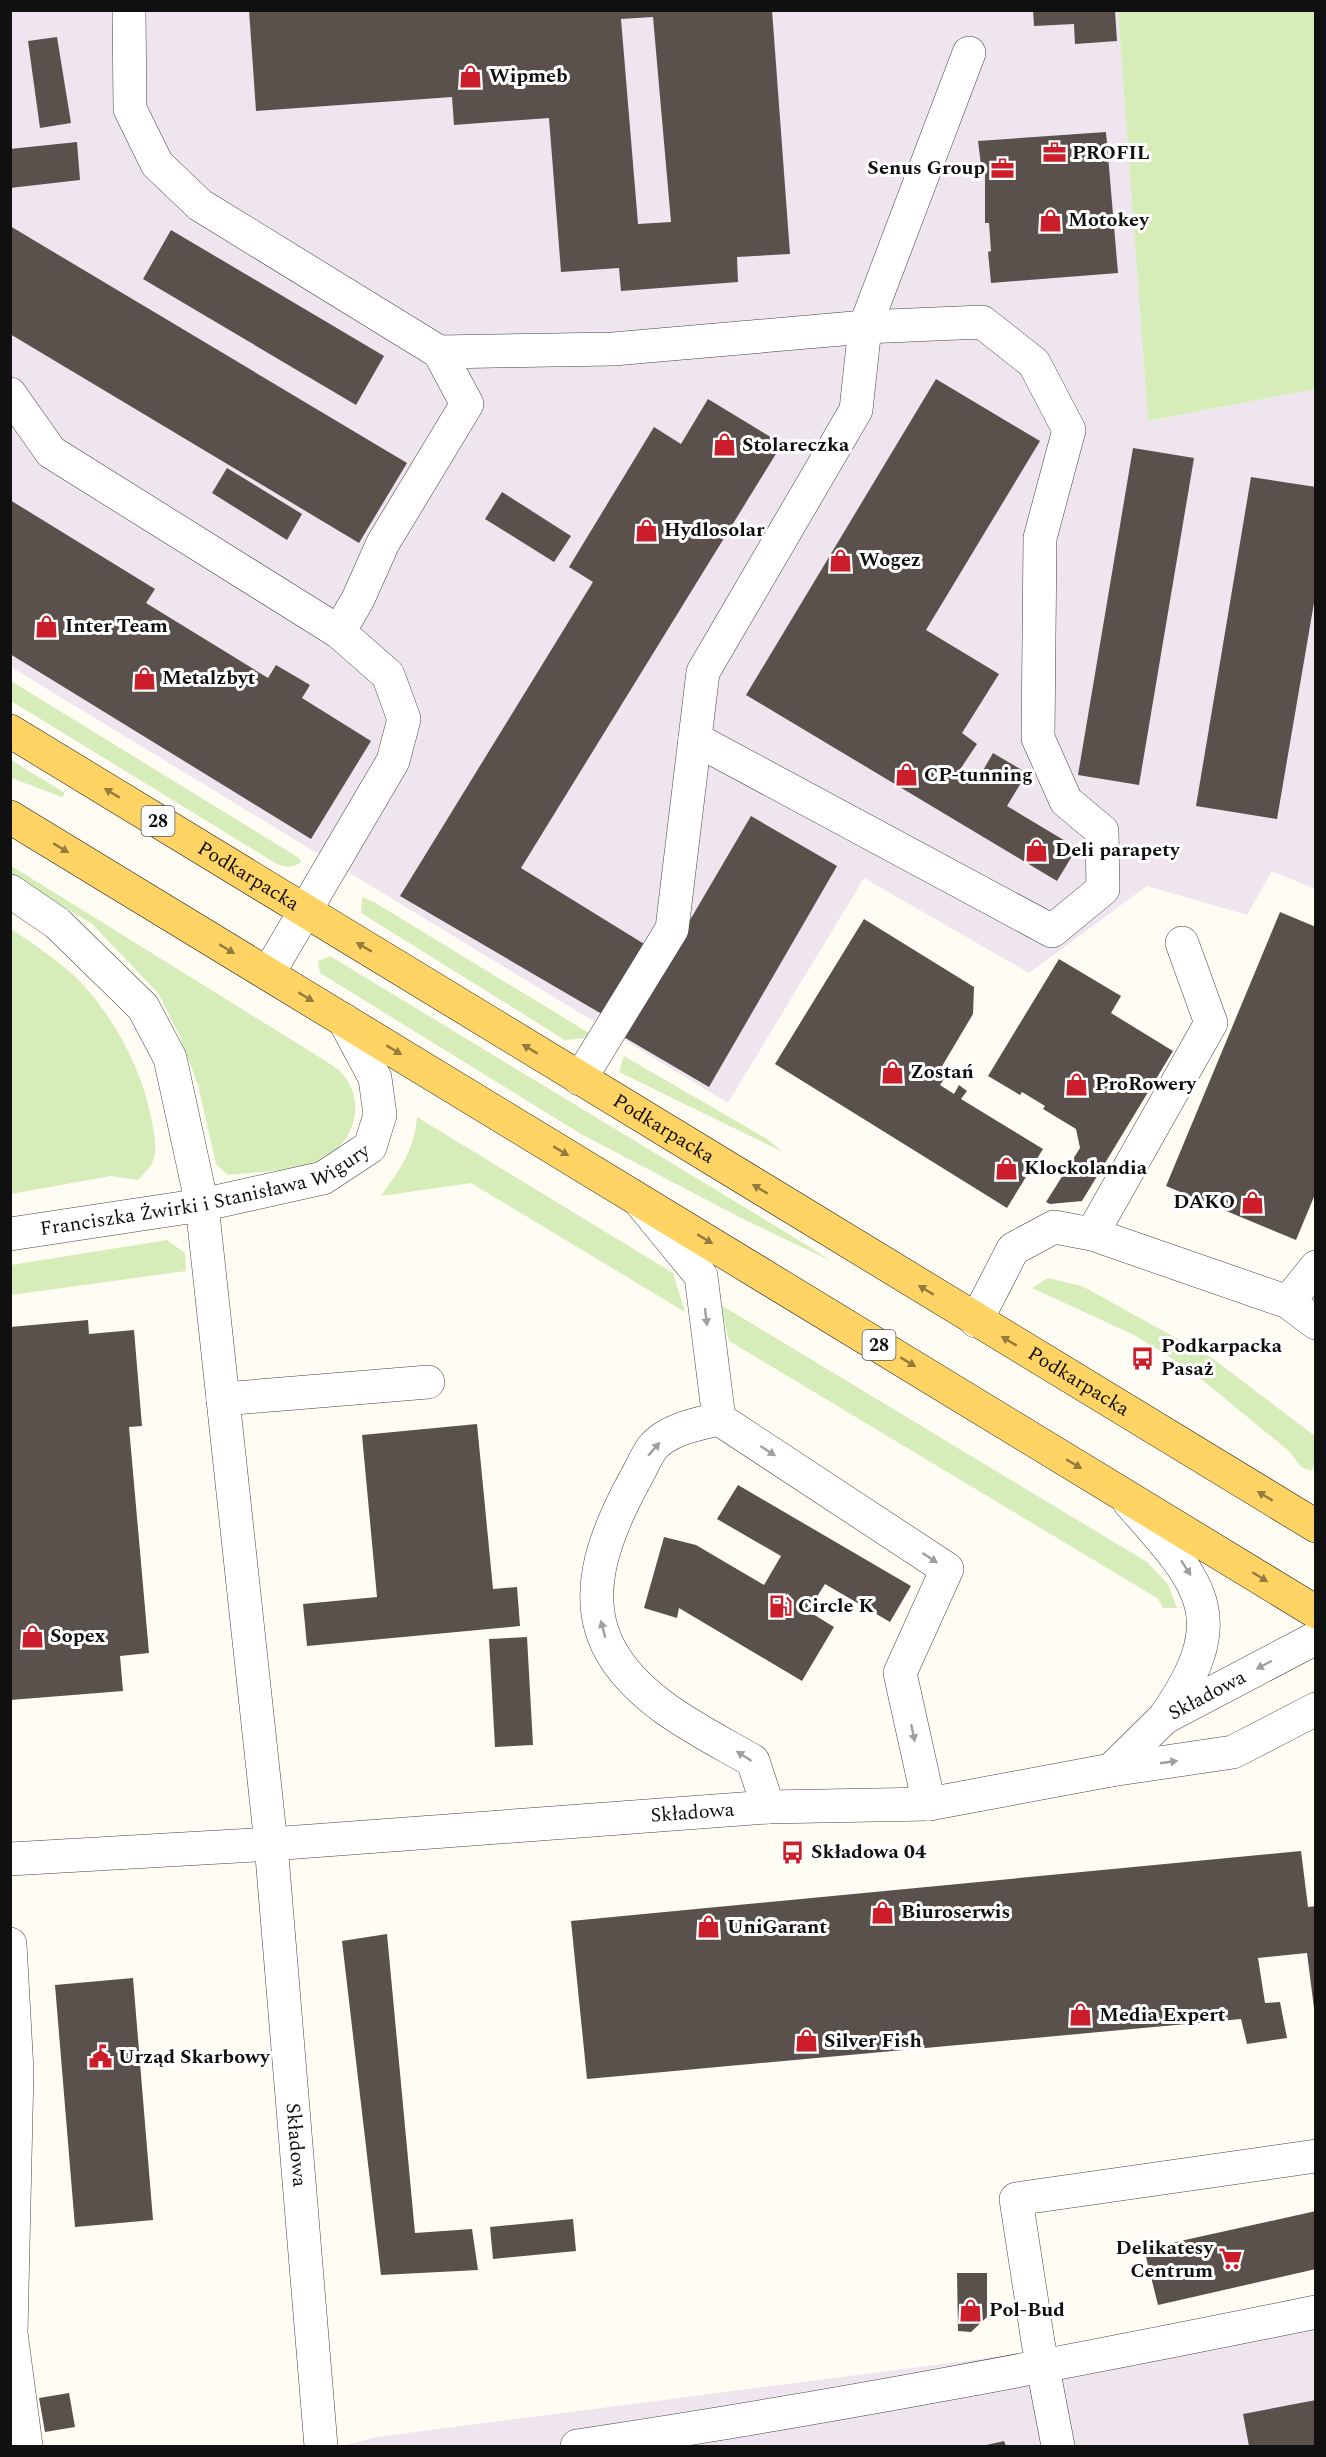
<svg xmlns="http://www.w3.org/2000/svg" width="1326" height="2457" viewBox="0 0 1326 2457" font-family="Spectral,serif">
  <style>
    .industrial { fill: #eee5ef }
    .green { fill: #d6edb9 }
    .building { fill: #5a514c; fill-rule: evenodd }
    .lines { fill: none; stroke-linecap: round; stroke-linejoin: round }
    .minor-casing { stroke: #434343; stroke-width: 34 }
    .major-casing { stroke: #212121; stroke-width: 34 }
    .minor { stroke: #fff; stroke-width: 33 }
    .major { stroke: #ffd464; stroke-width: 33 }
    .oneway { fill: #937c3e }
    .oneway2 { fill: #9f9f9f }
    .labels { text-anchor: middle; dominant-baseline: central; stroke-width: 6; stroke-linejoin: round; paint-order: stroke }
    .shield { fill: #fff; stroke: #585858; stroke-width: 1.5 }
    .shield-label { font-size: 18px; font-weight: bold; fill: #101010 }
    .poi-label { font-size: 20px; font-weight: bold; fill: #101010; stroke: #fff; text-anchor: start }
    .street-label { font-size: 20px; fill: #101010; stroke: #fff }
  </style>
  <rect width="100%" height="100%" fill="#fffcf4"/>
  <g class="industrial">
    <polygon points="10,11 1118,11 1148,421 1315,389 1315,889 1272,871 1247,915 1147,886 1029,973 864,878 728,1103 11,667"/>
    <polygon points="1315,2316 1315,2446 343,2446 376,2437"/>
  </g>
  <g class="green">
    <polygon points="1118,11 1315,11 1315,389 1148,421"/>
    <path d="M11 681 299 858 301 862C294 868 285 868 277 864L11 701Z"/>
    <polygon points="11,760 65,793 62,797 11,778"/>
    <path d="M10 865 316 1055C325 1061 339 1068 345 1077 368 1109 350 1150 315 1163 292 1171 254 1172 228 1175L216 1164 198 1085 180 1037 158 993 92 924 11 874Z"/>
    <polygon points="362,897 374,902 584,1030 589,1033 586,1038 565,1040 361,913"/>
    <path d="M11 929C34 944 68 967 86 988 119 1026 143 1073 152 1122 154 1133 157 1148 154 1158 152 1167 144 1173 138 1180L111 1176 11 1194Z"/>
    <polygon points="330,956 810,1247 831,1261 741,1218 581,1134 320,973 318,961"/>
    <polygon points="624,1056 767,1139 783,1152 619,1072"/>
    <path d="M417 1117 673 1273 685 1312 471 1183 381 1196C399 1171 415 1149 417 1117Z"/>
    <polygon points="167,1240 185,1253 186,1271 11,1295 11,1265"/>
    <polygon points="1048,1278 1082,1286 1212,1358 1315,1436 1315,1463 1311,1471 1301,1467 1290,1452 1189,1369 1134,1335 1032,1288"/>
    <polygon points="721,1305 1147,1562 1168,1584 1177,1608 1163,1608 1157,1598 729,1341"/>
  </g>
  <g class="building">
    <path d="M249 10H772L790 254 737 257 738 282 621 291 619 268 561 272 549 118 454 125 452 97 256 111ZM653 17 671 222 638 224 621 19Z"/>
    <polygon points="1033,10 1115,10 1117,41 1075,44 1074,24 1034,26"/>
    <polygon points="57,37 71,123 40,128 28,41"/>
    <polygon points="1106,132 1118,273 991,283 988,252 991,251 989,223 985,223 985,173 982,173 978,141"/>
    <polygon points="77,142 80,180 10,188 10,149"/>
    <polygon points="10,226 407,463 359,543 10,334"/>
    <polygon points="171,230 384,356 356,405 143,279"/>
    <polygon points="936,379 1040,441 926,630 999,674 962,733 977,744 961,768 978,779 993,753 1027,773 1007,806 1077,848 1057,881 746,695"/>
    <polygon points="708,399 782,444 521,868 649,947 607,1017 400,896 593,582 569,567 654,427 681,444"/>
    <polygon points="1133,448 1194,458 1139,785 1078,775"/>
    <polygon points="227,468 302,514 287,540 212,493"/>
    <polygon points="1251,477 1316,487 1316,591 1277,819 1196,806"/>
    <polygon points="502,492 571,536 554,562 485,519"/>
    <polygon points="10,500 155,589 146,603 268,678 276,665 310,685 302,698 371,741 311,839 10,654"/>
    <polygon points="751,816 837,866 709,1087 622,1036"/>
    <polygon points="1280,912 1316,927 1316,1192 1296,1240 1166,1186"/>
    <polygon points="864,919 974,987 973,1014 941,1068 948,1073 940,1085 954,1094 959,1085 967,1091 961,1099 1043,1149 1007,1208 775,1064"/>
    <polygon points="1059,959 1121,996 1111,1013 1173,1051 1082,1201 1050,1204 1046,1202 1080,1148 1076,1129 1043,1109 1045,1106 1022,1092 1020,1095 988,1076"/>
    <polygon points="88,1320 89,1334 134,1330 142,1426 129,1427 149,1653 120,1656 123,1691 10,1700 10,1327"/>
    <polygon points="477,1424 493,1589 517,1587 520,1626 307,1646 303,1604 377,1597 362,1435"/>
    <polygon points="738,1485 911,1586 890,1622 825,1584 808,1611 834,1627 802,1681 679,1608 677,1618 644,1608 664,1537 696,1545 764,1585 781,1556 717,1519"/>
    <polygon points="527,1637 533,1745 495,1747 489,1639"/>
    <polygon points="1301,1851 1308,1907 1316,1906 1316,2024 1307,1953 1258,1958 1265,2003 1280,2002 1287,2038 1247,2044 1241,2019 587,2079 571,1921"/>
    <polygon points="387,1934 415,2233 472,2229 478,2270 381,2275 342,1941"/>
    <polygon points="133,1978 153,2220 75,2227 55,1985"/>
    <polygon points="1316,2211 1316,2269 1158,2305 1144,2249"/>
    <polygon points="573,2219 576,2251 493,2259 490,2227"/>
    <polygon points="957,2273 987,2273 987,2317 971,2332 958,2331"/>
    <polygon points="69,2393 75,2427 45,2432 39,2398"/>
    <polygon points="1316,2400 1316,2446 1249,2446 1243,2414"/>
    <polygon points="1004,2441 1006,2446 982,2446"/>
  </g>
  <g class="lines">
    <defs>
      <g id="minor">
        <polyline points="129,10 130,109 157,164 200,205 439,352 467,404 383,543 358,599 339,632 388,675 404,719 393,761 268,974"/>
        <polyline points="439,352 613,349 865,327 982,322 1034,363 1069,430 1040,538 1038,738 1066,801 1102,831 1103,889 1052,931 695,739"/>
        <polyline points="10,394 51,452 339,632"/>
        <path id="s1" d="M10 891 57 923 143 1007 170 1058 202 1205 271 1844 321 2446"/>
        <polyline points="1182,943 1211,1023 1092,1234 1288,1302"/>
        <polyline points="580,1079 672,929 703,672 856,410 865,327 969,53"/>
        <polyline points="642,1204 701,1276 719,1419"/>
        <path id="s2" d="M10 1234 202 1205 323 1178 370 1147 380 1115 375 1078 344 1020"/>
        <polyline points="1316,1267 1288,1302 1316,1323"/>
        <polyline points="976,1321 1013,1249 1054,1227 1092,1234"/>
        <polyline points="223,1399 428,1382"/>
        <path d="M1129 1502C1202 1584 1235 1617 1164 1718"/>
        <path id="s3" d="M1111 1770 1164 1718 1316 1638"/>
        <path d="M768 1807 753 1761C705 1733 646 1706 615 1658 578 1602 604 1537 633 1483 640 1472 645 1457 653 1447 668 1429 698 1424 719 1419L947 1569 900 1673 929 1804"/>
        <path id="s4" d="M10 1859 271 1844 768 1807 929 1804 1111 1770 1233 1752 1316 1709"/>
        <polyline points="10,1944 17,2071 11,2333 26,2446"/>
        <path d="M577 2446C825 2409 1070 2362 1316 2312"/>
        <polyline points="1058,2446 1038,2342 1016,2199 1316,2156"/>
      </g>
      <g id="major">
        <path id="s5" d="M10 731 1316 1526"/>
        <polyline points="10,817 1316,1612"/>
      </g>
    </defs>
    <use href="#minor" class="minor-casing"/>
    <use href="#major" class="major-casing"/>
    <use href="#minor" class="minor"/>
    <use href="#major" class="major"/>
  </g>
  <defs><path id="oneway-solid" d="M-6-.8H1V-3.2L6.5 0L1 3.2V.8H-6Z" transform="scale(1.5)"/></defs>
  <g class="oneway">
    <use href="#oneway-solid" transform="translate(112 793) rotate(-149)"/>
    <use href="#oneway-solid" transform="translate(61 848) rotate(31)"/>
    <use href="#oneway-solid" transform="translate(364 947) rotate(-149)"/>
    <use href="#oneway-solid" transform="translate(227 949) rotate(31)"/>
    <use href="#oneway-solid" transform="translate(306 997) rotate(31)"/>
    <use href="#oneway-solid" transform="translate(530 1049) rotate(-149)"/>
    <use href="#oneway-solid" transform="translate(394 1050) rotate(31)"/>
    <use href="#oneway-solid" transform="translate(561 1151) rotate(31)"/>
    <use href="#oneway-solid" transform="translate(760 1189) rotate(-149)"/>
    <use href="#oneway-solid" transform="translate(705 1239) rotate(31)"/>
    <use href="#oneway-solid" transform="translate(926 1290) rotate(-149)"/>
    <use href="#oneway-solid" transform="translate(1009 1341) rotate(-149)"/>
    <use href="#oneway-solid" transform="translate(908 1362) rotate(31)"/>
    <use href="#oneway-solid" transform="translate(1074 1464) rotate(31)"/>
    <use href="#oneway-solid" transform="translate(1265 1496) rotate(-149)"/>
    <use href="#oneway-solid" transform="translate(1260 1577) rotate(32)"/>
  </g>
  <g class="oneway2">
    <use href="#oneway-solid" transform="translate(706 1317) rotate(83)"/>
    <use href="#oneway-solid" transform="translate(654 1449) rotate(-49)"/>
    <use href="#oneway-solid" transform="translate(768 1451) rotate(33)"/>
    <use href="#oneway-solid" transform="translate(930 1558) rotate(33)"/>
    <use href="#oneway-solid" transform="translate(1186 1568) rotate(57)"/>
    <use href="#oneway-solid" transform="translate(603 1629) rotate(-105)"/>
    <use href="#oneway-solid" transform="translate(1264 1665) rotate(152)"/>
    <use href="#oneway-solid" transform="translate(913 1733) rotate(78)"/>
    <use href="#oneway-solid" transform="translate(744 1756) rotate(-147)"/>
    <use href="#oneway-solid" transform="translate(1169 1762) rotate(-8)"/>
  </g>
  <defs>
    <symbol id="shop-bare" viewBox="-9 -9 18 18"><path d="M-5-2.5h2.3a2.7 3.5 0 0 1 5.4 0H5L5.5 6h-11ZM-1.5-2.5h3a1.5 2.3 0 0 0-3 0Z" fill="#cc1d2b" stroke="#fff" stroke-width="2.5" paint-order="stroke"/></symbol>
    <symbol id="office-bare" viewBox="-9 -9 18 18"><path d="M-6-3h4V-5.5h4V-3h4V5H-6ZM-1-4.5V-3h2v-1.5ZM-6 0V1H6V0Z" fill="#cc1d2b" stroke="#fff" stroke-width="2.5" paint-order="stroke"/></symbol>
    <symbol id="bus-bare" viewBox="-9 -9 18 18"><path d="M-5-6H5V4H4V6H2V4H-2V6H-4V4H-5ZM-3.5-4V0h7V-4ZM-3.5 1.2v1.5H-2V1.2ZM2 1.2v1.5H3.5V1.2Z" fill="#cc1d2b" stroke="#fff" stroke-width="2.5" paint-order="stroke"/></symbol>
    <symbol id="fuel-bare" viewBox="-9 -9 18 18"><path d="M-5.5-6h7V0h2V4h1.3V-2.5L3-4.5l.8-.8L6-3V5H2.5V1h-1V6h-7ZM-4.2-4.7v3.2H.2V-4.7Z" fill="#cc1d2b" stroke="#fff" stroke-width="2.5" paint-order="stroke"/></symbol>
    <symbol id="civic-bare" viewBox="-9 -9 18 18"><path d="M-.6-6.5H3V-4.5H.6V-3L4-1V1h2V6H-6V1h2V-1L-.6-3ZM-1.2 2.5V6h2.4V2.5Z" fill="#cc1d2b" stroke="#fff" stroke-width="2.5" paint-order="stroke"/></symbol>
    <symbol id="supermarket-bare" viewBox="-9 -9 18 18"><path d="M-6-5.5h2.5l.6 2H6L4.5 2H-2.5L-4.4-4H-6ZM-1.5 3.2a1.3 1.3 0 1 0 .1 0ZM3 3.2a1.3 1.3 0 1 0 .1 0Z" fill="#cc1d2b" stroke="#fff" stroke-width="2.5" paint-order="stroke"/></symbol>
  </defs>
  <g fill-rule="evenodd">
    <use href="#shop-bare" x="454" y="60" width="33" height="33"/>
    <use href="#office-bare" x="1038" y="136" width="33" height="33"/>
    <use href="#office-bare" x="986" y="152" width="33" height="33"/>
    <use href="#shop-bare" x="1034" y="204" width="33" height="33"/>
    <use href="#shop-bare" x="708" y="428" width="33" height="33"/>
    <use href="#shop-bare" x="630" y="514" width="33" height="33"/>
    <use href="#shop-bare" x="824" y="544" width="33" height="33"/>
    <use href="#shop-bare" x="30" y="610" width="33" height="33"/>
    <use href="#shop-bare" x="128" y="662" width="33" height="33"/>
    <use href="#shop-bare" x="890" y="758" width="33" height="33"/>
    <use href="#shop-bare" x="1020" y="834" width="33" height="33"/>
    <use href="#shop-bare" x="876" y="1056" width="33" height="33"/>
    <use href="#shop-bare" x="1060" y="1068" width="33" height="33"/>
    <use href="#shop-bare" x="990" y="1152" width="33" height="33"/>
    <use href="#shop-bare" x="1236" y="1186" width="33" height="33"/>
    <use href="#bus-bare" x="1126" y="1342" width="33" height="33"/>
    <use href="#fuel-bare" x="764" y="1590" width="33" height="33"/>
    <use href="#shop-bare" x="16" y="1620" width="33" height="33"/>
    <use href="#bus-bare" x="776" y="1836" width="33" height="33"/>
    <use href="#shop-bare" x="866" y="1896" width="33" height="33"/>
    <use href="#shop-bare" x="692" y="1910" width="33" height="33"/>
    <use href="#shop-bare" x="1064" y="1998" width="33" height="33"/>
    <use href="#shop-bare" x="790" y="2024" width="33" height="33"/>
    <use href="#civic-bare" x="84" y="2040" width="33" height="33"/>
    <use href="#supermarket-bare" x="1214" y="2242" width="33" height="33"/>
    <use href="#shop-bare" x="954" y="2294" width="33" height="33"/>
  </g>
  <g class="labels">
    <g class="shield">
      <rect x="141.5" y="806" width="33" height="30" rx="4.5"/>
      <rect x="862.5" y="1330" width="33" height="30" rx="4.5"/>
    </g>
    <g class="shield-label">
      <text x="158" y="821">28</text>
      <text x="879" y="1345">28</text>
    </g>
    <g class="poi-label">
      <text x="489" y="76">Wipmeb</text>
      <text x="1072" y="153">PROFIL</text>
      <text x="985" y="168" text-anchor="end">Senus Group</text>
      <text x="1068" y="220">Motokey</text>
      <text x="742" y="445">Stolareczka</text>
      <text x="664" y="530">Hydlosolar</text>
      <text x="859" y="560">Wogez</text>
      <text x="65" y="626">Inter Team</text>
      <text x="162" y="678">Metalzbyt</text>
      <text x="924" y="775">CP-tunning</text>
      <text x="1055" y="850">Deli parapety</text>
      <text x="910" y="1072">Zostań</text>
      <text x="1095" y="1084">ProRowery</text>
      <text x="1024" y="1168">Klockolandia</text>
      <text x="1235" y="1202" text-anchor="end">DAKO</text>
      <text x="1161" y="1346">Podkarpacka<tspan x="1161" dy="23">Pasaż</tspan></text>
      <text x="798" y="1606">Circle K</text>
      <text x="50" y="1636">Sopex</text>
      <text x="811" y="1852">Składowa 04</text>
      <text x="901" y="1912">Biuroserwis</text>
      <text x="727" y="1927">UniGarant</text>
      <text x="1099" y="2015">Media Expert</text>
      <text x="824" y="2041">Silver Fish</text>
      <text x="118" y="2057">Urząd Skarbowy</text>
      <text x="1213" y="2248" text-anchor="end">Delikatesy<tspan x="1213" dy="23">Centrum</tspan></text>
      <text x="989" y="2310">Pol-Bud</text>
    </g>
    <g class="street-label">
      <text stroke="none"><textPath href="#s5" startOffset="279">Podkarpacka</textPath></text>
      <text stroke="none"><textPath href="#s5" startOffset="765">Podkarpacka</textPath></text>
      <text stroke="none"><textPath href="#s2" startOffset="201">Franciszka Żwirki i Stanisława Wigury</textPath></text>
      <text stroke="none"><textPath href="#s5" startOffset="1251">Podkarpacka</textPath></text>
      <text stroke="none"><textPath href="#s3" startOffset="123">Składowa</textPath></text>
      <text stroke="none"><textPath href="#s4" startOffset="684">Składowa</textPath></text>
      <text stroke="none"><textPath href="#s1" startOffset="1330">Składowa</textPath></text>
    </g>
  </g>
  <rect width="1326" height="2457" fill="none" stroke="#101010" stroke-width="24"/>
</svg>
